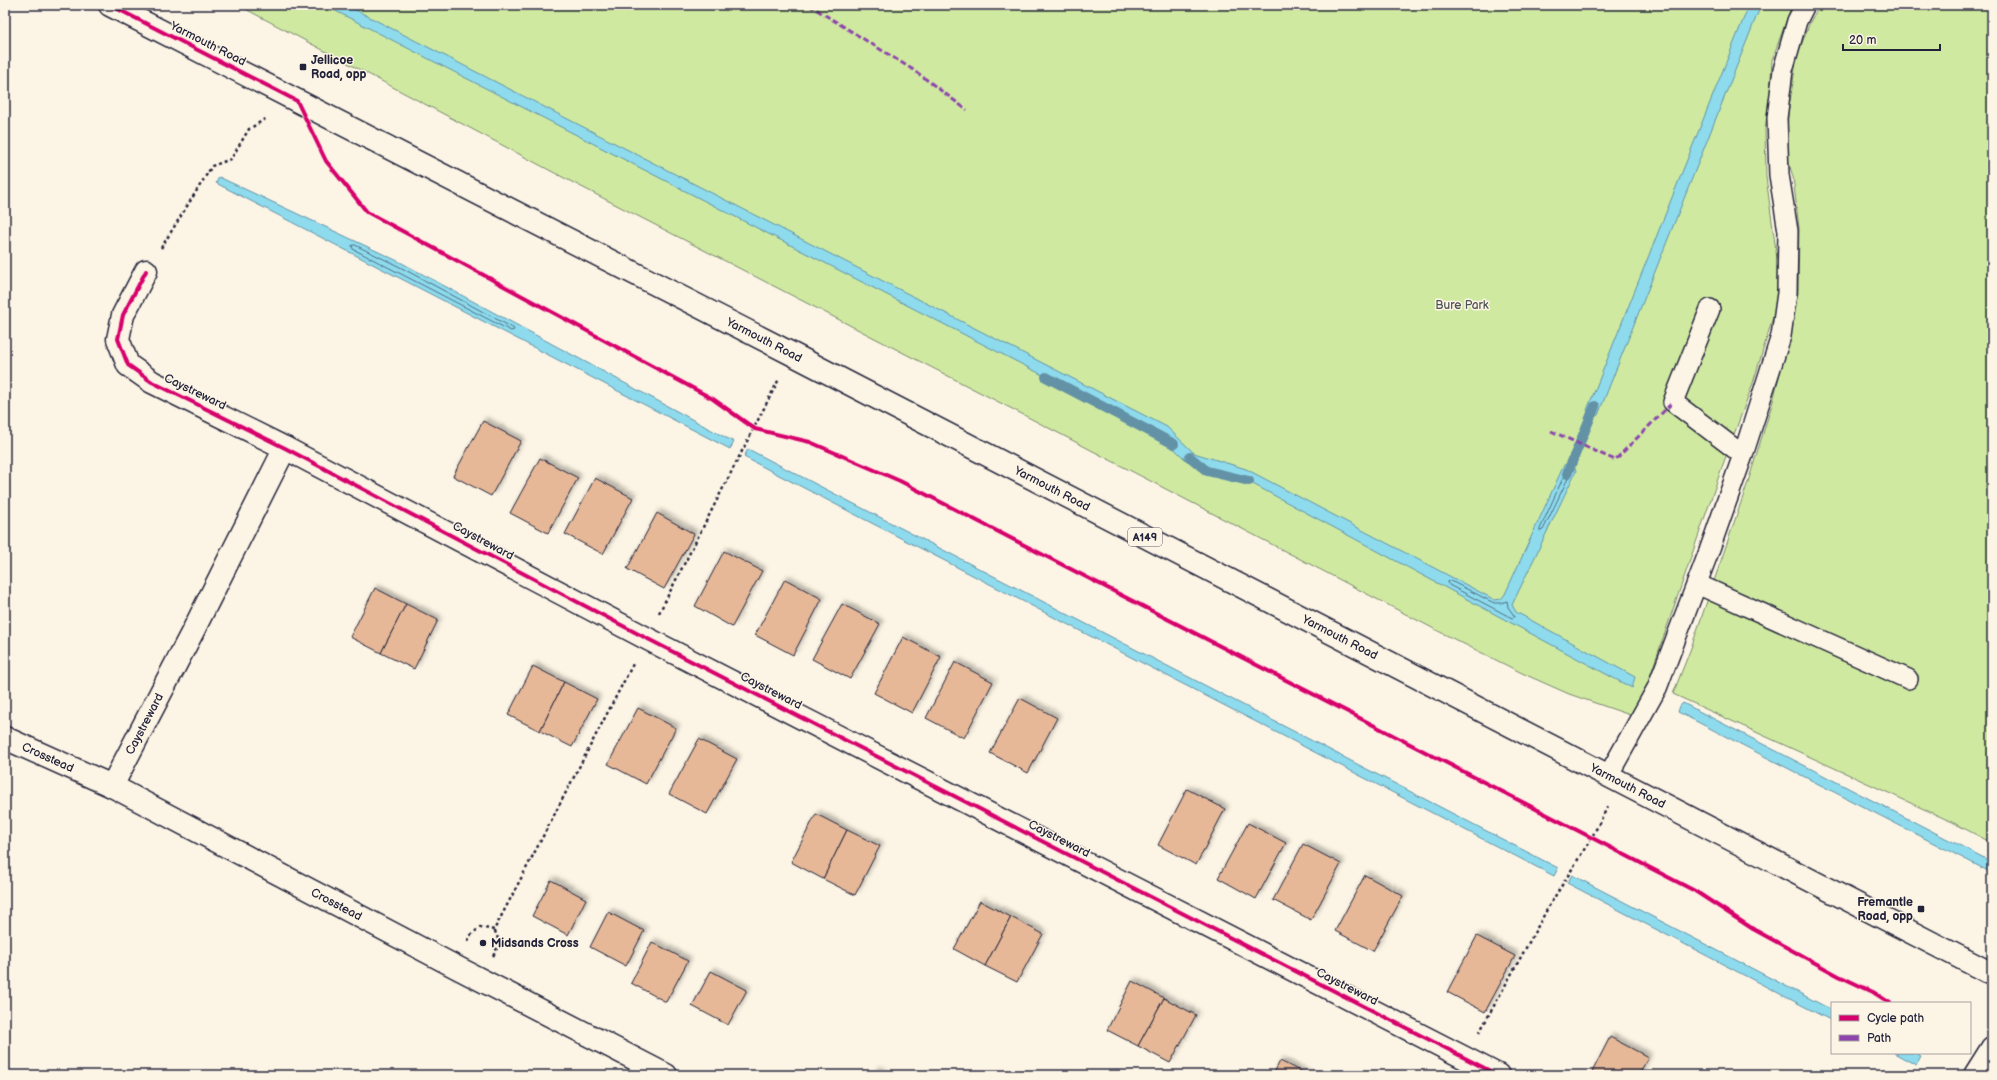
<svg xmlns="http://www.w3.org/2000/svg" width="1997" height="1080" viewBox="0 0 1997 1080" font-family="'Balsamiq Sans',sans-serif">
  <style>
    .green { fill: #cfeaa0; stroke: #78866e }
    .water { fill: #8edbed; stroke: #6391a6 }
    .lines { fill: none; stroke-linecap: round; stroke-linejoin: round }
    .shore { stroke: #4d6c82; stroke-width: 1 }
    .stream { stroke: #6391a6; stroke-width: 10 }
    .building { fill: #e6b897; stroke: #22223b; filter: url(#shadow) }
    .service-casing { stroke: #22223b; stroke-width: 22 }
    .minor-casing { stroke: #22223b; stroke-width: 25 }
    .tertiary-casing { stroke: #22223b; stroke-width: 25 }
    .primary-casing { stroke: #22223b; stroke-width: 25 }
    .path { stroke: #22223b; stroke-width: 2.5; stroke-dasharray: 3 3; stroke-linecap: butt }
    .service { stroke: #fcf5e5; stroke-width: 19 }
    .minor { stroke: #fcf5e5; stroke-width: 22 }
    .tertiary { stroke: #fcf5e5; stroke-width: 22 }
    .primary { stroke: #fcf5e5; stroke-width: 22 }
    .quiet { stroke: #8e44ad; stroke-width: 3; stroke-dasharray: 6 3; stroke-linecap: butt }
    .cycleway-casing { stroke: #fcf5e5; stroke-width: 6 }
    .cycleway { stroke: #d6006c; stroke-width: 4 }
    .poi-dot { fill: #22223b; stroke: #fcf5e5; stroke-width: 1.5 }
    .labels { text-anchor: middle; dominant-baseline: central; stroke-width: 3; stroke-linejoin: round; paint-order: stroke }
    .shield { fill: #fcf5e5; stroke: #63616e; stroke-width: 1 }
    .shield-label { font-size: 11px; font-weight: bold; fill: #22223b }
    .street-label { font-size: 12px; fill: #22223b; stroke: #fcf5e5 }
    .poi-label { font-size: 12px; font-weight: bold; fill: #22223b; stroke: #fcf5e5; text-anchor: start }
    .park-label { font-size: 12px; fill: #4d5454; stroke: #fcf5e5 }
  </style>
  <defs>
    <filter id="shadow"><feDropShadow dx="3.5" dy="-3.5" stdDeviation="2" flood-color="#0004"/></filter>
  </defs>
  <rect width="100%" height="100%" fill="#fcf5e5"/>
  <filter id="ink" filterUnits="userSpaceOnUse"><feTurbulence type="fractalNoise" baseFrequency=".025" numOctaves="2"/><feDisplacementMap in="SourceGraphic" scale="8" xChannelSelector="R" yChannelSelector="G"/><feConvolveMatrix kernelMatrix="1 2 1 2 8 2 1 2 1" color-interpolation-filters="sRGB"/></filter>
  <g filter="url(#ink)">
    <g class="green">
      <polygon points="238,5 1792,5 1772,60 1770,96 1765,129 1766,177 1779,273 1777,304 1753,383 1722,467 1647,685 1636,707 1630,715 1569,694 1524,674 1440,632 1020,413 568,180"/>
      <polygon points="1820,5 1992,5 1992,843 1952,822 1673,694 1691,648 1747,485 1773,401 1786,348 1798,293 1799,228 1793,177 1785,149 1789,107 1797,56 1810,22"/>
    </g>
    <g class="water">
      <polygon points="324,5 346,5 1167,427 1194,453 1246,469 1495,600 1501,599 1505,594 1564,465 1572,460 1576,471 1512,605 1516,612 1635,677 1632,688 1251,483 1187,461 1161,436"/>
      <polygon points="1749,5 1761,5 1598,415 1591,419 1587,410"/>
      <polygon points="219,177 400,262 734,442 730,449 216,183"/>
      <polygon points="748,449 1558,868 1554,876 744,457"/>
      <polygon points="1683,703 1992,862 1992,873 1678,712 1680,706"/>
      <polygon points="1572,875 1832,1010 1832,1021 1567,883"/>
      <polygon points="1894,1053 1915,1053 1921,1056 1916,1065"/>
    </g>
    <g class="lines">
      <g class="shore">
        <polygon points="355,245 398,266 513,328 514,330 511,331 353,249 352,246"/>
        <polygon points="1570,468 1571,472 1543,530 1540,531 1540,529 1567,469"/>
        <polygon points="1451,581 1494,603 1501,603 1507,601 1508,607 1515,617 1512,618 1449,585 1448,582"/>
      </g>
      <g class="stream">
        <polyline points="1046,377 1174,444"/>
        <polyline points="1190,457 1207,471 1249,481"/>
        <polyline points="1567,474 1595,406"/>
      </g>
    </g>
    <g class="building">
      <polygon points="483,421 521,441 491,496 453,476"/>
      <polygon points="540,458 578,478 548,533 510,513"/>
      <polygon points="595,478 633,498 603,554 565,534"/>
      <polygon points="657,513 694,534 664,589 627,569"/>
      <polygon points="724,551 762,571 732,627 695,606"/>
      <polygon points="785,579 822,599 793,655 755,635"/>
      <polygon points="375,588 406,604 381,653 350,637"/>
      <polygon points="406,604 438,620 414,669 381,653"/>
      <polygon points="842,604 880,624 850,679 812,659"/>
      <polygon points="903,637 941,657 912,713 874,693"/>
      <polygon points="955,662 993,682 964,738 926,718"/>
      <polygon points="533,666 564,682 540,731 508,715"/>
      <polygon points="564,682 597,699 572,747 540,731"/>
      <polygon points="1020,698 1057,718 1028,773 990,753"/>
      <polygon points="638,708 676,728 646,784 608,764"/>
      <polygon points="699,739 737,759 707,814 669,794"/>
      <polygon points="1187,789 1225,809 1196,865 1158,845"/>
      <polygon points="816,814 847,830 823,879 791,862"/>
      <polygon points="1248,823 1286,843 1256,899 1218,878"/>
      <polygon points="847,830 880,846 855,895 823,879"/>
      <polygon points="1303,844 1341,864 1311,920 1273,900"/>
      <polygon points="1365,875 1403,896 1373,951 1335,931"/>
      <polygon points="551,880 586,899 568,935 532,916"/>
      <polygon points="980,901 1011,917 985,966 954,949"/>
      <polygon points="608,912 644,931 626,966 590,947"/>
      <polygon points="1011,917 1043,934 1017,982 985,966"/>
      <polygon points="1477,936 1515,956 1485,1012 1447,992"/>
      <polygon points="652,942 688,961 666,1002 631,983"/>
      <polygon points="711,971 747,990 728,1025 692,1006"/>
      <polygon points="1132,981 1164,998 1138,1046 1107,1030"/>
      <polygon points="1164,998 1196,1015 1170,1063 1138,1046"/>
      <polygon points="1610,1037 1648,1057 1639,1075 1599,1075 1592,1072"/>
      <polygon points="1280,1061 1308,1075 1273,1075"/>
      <polygon points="876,1070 885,1075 873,1075"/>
    </g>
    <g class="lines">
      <defs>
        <g id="service">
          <polyline points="1710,309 1673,402 1743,455"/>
          <polyline points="1697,584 1908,679"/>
          <polyline points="1608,776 1657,688 1708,554 1743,455 1781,336 1787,293 1788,231 1779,175 1777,118 1783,70 1797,21 1805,5"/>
        </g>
        <g id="minor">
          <polyline points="146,271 123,315 118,339 128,365 152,382 285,448 646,638 1498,1075"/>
          <path id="s1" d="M5 738 112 786 456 967 666 1075"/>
          <path id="s2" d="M112 786 193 631 285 448"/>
        </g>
        <polyline id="tertiary" points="1975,1075 1992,1048"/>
        <g id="primary">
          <path id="s3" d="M110 5 792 354 1992 974"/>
        </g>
      </defs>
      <use href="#service" class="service-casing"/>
      <use href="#minor" class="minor-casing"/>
      <use href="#tertiary" class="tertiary-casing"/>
      <use href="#primary" class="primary-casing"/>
      <g class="path">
        <polyline points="161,248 212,166 231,159 249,129 267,118"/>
        <polyline points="659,613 779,379"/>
        <polyline points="468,941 470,936 480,927 494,930 633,664"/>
        <path d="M493 956C499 946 500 939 494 930"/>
        <polyline points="1479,1033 1549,906 1592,837 1608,806"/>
      </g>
      <use href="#service" class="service"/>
      <use href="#minor" class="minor"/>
      <use href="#tertiary" class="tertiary"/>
      <use href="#primary" class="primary"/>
      <g class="quiet">
        <polyline points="809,5 915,71 967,110"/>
        <polyline points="1551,431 1615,460 1673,402"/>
      </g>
      <defs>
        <g id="cycleway">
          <polyline points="110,5 297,101 326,161 367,212 713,399 755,429 810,442 900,481 1695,891 1753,929 1839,976 1873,992 1890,1003"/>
          <polyline points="146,271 123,315 118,339 128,365 152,382 285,448 646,638 1498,1075"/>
        </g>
      </defs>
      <use href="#cycleway" class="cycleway-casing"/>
      <use href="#cycleway" class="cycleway"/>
    </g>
  </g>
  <g class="poi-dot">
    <rect x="299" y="63" width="8" height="8" rx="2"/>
    <rect x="1917" y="905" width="8" height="8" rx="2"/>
    <circle cx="483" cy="943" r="4"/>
  </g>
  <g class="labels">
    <rect class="shield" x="1128" y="528" width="34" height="18" rx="3"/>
    <g class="shield-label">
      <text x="1145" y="537">A149</text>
    </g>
    <g class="street-label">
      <text transform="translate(208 44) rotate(27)">Yarmouth Road</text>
      <text stroke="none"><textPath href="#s3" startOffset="735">Yarmouth Road</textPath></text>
      <text transform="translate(195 392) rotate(26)">Caystreward</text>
      <text stroke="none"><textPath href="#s3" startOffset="1059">Yarmouth Road</textPath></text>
      <text transform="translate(483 541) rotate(28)">Caystreward</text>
      <text stroke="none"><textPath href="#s3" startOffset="1383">Yarmouth Road</textPath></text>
      <text transform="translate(771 691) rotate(27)">Caystreward</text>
      <text stroke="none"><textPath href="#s2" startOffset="70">Caystreward</textPath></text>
      <text stroke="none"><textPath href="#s1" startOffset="47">Crosstead</textPath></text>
      <text stroke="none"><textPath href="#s3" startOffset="1707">Yarmouth Road</textPath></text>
      <text transform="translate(1059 839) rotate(27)">Caystreward</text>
      <text stroke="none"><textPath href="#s1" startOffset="371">Crosstead</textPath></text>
      <text transform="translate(1347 987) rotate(27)">Caystreward</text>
    </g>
    <g class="poi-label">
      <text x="311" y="60">Jellicoe<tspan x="311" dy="14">Road, opp</tspan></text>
      <text x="1913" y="902" text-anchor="end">Fremantle<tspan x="1913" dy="14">Road, opp</tspan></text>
      <text x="491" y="943">Midsands Cross</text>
    </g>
    <g class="park-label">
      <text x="1462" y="305">Bure Park</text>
    </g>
  </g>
  <rect width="1997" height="1080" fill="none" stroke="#fcf5e5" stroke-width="20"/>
  <rect x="10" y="10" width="1977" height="1060" fill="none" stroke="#22223b" stroke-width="1.5" filter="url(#ink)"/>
  <rect x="1831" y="1002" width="140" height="52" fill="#fcf5e5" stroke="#a5a1a1"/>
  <rect x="1839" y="1015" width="20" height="6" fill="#d6006c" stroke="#a5a1a1"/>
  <text x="1867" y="1022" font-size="12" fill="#22223b">Cycle path</text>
  <rect x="1839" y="1035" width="20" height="6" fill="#8e44ad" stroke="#a5a1a1"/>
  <text x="1867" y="1042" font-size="12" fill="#22223b">Path</text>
  <path d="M1843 44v6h97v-6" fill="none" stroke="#22223b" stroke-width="2"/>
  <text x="1849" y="44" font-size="12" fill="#22223b" stroke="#fcf5e5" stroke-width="3" paint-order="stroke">20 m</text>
</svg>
